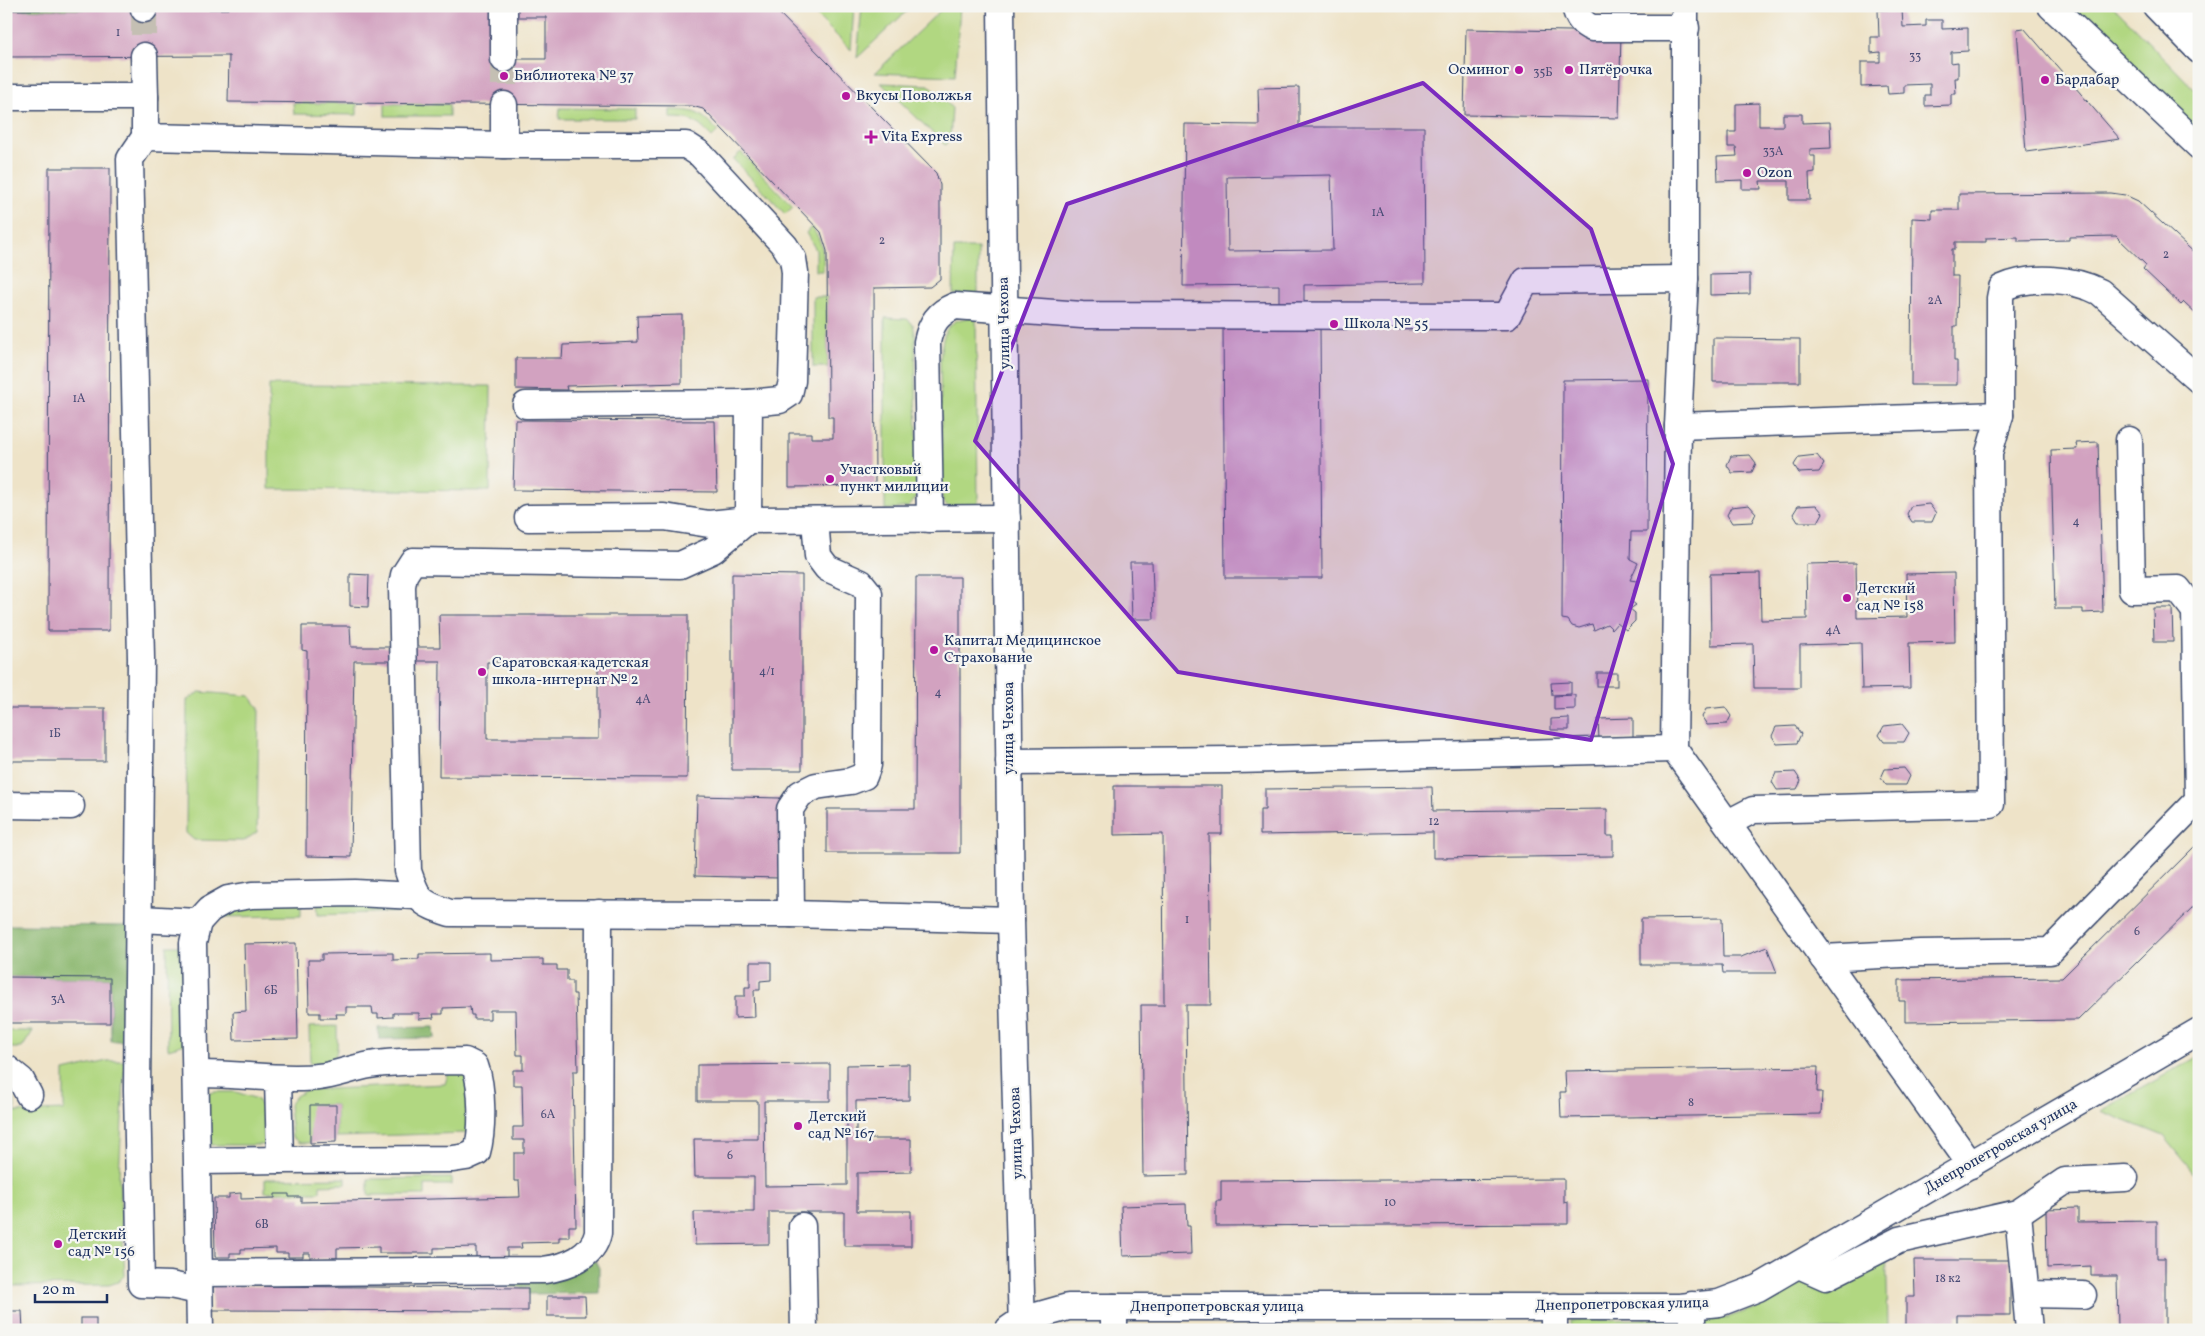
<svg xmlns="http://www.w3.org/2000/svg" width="2205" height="1336" viewBox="0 0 2205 1336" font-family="Vollkorn,serif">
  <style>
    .green { fill: #b1d781; stroke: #668370 }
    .forest { fill: #8cb86f; stroke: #547466 }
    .building { fill: #d2a2c0; fill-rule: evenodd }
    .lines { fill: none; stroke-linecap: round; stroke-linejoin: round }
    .minor-tunnel { stroke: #c4bfb3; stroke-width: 26; stroke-dasharray: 26 13; stroke-linecap: butt }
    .minor-casing { stroke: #3b4a6e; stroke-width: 29 }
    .minor { stroke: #fff; stroke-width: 26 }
    .marked { fill: #7b2cbf; fill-opacity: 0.2; stroke: #7b2cbf; stroke-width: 4; stroke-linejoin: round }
    .poi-dot { fill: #b5179e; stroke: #f6f6f2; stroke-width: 2 }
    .labels { text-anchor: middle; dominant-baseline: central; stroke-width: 4.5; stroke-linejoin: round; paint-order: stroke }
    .number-label { font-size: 12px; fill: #494c76 }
    .poi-label { font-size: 15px; fill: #1b2f5e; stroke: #f6f6f2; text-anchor: start }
    .street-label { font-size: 15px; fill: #1b2f5e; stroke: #f6f6f2 }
  </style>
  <rect width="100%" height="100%" fill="#f6f6f2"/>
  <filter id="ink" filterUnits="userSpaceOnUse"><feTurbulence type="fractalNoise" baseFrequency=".02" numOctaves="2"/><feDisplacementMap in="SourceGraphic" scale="10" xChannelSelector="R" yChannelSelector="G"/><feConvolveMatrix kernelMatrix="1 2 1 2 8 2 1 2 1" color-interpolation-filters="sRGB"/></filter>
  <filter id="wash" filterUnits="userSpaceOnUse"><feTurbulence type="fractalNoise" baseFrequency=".0096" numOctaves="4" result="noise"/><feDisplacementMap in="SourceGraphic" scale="20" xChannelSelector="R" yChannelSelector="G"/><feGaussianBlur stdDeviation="1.12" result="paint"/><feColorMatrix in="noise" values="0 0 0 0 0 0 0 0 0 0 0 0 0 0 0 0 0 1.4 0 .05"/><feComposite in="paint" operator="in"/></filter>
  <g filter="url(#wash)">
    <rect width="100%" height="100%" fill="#eee3c8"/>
    <g class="green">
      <polygon points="807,6 854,6 851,50"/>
      <polygon points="862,6 912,6 857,58"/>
      <polygon points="945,6 960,6 955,76 875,73"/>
      <polygon points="2068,6 2113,6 2199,94 2199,132"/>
      <polygon points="881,83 929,85 952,108 950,140 945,145"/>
      <polygon points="293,103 357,103 357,115 294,114"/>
      <rect x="385" y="104" width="64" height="12"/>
      <polygon points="560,108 635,109 635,119 559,119"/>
      <path d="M670 110C696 110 700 112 718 131L712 137C696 121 693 118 670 118Z"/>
      <polygon points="741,152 793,207 785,214 733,159"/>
      <path d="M811 227C823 241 824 254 823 271H816V250L806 233Z"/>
      <polygon points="954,248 978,248 978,295 953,294"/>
      <polygon points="813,297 827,297 828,367 813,367"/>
      <path d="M976 317 978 503 975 507H949L943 502 942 496 940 360C943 332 945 318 976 317Z"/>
      <polygon points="885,318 907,319 913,324 915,334 918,495 909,507 885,510"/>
      <polygon points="269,385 491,386 490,491 269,489"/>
      <polygon points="199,692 250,696 259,708 257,832 244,841 194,840 186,833 187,700"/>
      <polygon points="301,900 301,916 214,917 223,910"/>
      <polygon points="317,900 372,903 400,912 318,915"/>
      <polygon points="167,946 184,946 186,1044 168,1049"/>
      <path d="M337 1026C337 1054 342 1062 310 1064L309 1027Z"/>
      <polygon points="6,1031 33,1031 22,1048 6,1048"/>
      <polygon points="2199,1056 2199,1179 2164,1136 2101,1111"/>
      <polygon points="107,1061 125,1061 119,1176 125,1275 118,1282 109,1285 6,1286 6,1079 14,1089 15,1112 64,1110 64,1071"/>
      <polygon points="449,1071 467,1074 469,1130 466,1133 336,1137 336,1105 311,1105 310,1143 300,1143 292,1137 289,1105 296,1096 306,1090 445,1084"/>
      <polygon points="214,1092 236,1092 257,1099 269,1121 272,1145 210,1145 206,1143 208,1094"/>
      <polygon points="346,1178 346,1184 320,1185 320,1192 265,1192 265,1179"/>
      <polygon points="452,1178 452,1185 425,1185 425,1195 368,1195 368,1179"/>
      <polygon points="1886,1235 1888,1330 1571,1330 1571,1320 1725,1318 1760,1307"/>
    </g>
    <g class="forest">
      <polygon points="6,6 135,6 135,9 6,10"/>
      <polygon points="6,925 130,926 129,1041 111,1041 110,978 6,977"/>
      <polygon points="434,1027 435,1038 379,1039 378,1028"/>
      <polygon points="595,1260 599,1268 599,1293 528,1294 528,1288 507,1288 525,1274"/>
    </g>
    <g id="blocks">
      <g class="building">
        <polygon points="229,6 290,6 295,10 299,6 413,6 415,8 418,6 491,6 495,59 546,59 546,17 513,17 517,6 601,6 604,9 606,6 772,6 936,173 940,185 940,279 930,287 874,288 875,486 789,487 789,433 811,433 811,438 833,438 833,417 828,417 827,251 821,232 703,109 692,106 228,102 229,56 6,57 6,10 229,9"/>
        <rect x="1593" y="6" width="48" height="4"/>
        <polygon points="1902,9 1903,27 1926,26 1926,20 1942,20 1942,29 1968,28 1968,51 1951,52 1951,63 1958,62 1958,78 1955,78 1956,94 1951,94 1951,105 1925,106 1925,95 1930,95 1930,84 1904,85 1904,93 1888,94 1887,86 1861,87 1861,62 1880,62 1880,52 1871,53 1871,37 1879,37 1878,10"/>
        <polygon points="2024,28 2113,131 2120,139 2026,152 2017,29"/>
        <polygon points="1466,29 1621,32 1619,118 1464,115"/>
        <path d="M1299 87V127H1424L1425 283 1304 285V327H1320L1322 578H1225L1223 328 1279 327V285L1183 286 1185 124 1259 125 1258 88ZM1331 175 1333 250 1228 251 1227 177Z"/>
        <polygon points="1759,103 1759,126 1783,126 1783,114 1802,114 1802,123 1830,122 1831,148 1810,149 1810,156 1815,156 1815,172 1809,173 1810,200 1789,200 1789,181 1760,181 1761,189 1742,189 1742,180 1718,181 1717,157 1737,156 1736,147 1728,147 1728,132 1736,132 1736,104"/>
        <polygon points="49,168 110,168 109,631 48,631"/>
        <polygon points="2111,193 2125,195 2138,201 2199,257 2199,316 2184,302 2181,305 2143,269 2146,265 2116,236 2069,237 2069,240 2018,241 2018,237 1986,238 1986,242 1955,242 1955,249 1952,249 1952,276 1958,276 1957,326 1954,326 1954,361 1957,361 1957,385 1911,385 1912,218 1932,219 1932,210 1959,210 1959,194"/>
        <polygon points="1750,274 1750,294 1710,295 1710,275"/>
        <polygon points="682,315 682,383 566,386 567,390 516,389 516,358 562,358 563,345 638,342 637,316"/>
        <polygon points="1713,338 1800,339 1800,382 1713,382"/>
        <polygon points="1648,379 1647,532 1631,532 1630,559 1638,563 1630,580 1637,581 1631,601 1636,605 1630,609 1635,613 1635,621 1626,630 1617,623 1612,629 1607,624 1594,630 1592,624 1579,628 1572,626 1568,620 1562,619 1563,380"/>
        <polygon points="515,420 715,421 717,492 513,490"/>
        <polygon points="2098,442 2103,612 2083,613 2083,609 2055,609 2051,450 2077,449 2076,443"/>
        <polygon points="1750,455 1756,463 1752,472 1732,473 1727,465 1731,456"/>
        <polygon points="1817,455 1824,464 1819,472 1799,473 1794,465 1799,457"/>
        <polygon points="1929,504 1936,513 1932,522 1912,522 1907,514 1911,506"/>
        <polygon points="1749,505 1756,513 1752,522 1732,523 1727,515 1731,507"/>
        <polygon points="1816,505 1823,513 1818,522 1798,522 1793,514 1798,506"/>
        <polygon points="1130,562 1152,562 1154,619 1132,619"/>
        <polygon points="1856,563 1857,618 1907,617 1906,574 1954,573 1955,642 1909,643 1910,688 1862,689 1861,643 1800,645 1800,688 1754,688 1753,644 1711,645 1710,574 1760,573 1761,620 1807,619 1806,564"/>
        <polygon points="350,574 369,575 368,607 350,606"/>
        <polygon points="732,574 802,575 802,770 732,770"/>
        <polygon points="916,577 960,577 960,853 827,853 827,809 915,809"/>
        <polygon points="2153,608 2172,608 2173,642 2154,642"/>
        <path d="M439 615H688L687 778 439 777 440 661H354L351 857 306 856 307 651 302 650V626H350L351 647H440ZM487 662H598V739H487Z"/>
        <rect x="1597" y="673" width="20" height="13"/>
        <polygon points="1571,682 1571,694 1552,695 1551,683"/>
        <polygon points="1575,695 1575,709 1554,710 1554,696"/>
        <polygon points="1725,707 1731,716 1727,724 1707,725 1702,717 1706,709"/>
        <rect x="6" y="708" width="99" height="53"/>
        <polygon points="1569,718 1569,730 1551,730 1551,719"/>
        <polygon points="1633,718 1633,739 1599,740 1598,719"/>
        <polygon points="1902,724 1909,733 1904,742 1884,742 1879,735 1884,726"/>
        <polygon points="1795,726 1801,734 1797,743 1777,744 1772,736 1776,727"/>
        <polygon points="1904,768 1910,776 1906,785 1886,785 1881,778 1885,769"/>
        <polygon points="1795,772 1801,781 1797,789 1777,790 1772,782 1776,773"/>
        <polygon points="1114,786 1222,786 1222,834 1209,834 1211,1005 1186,1005 1188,1175 1143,1176 1141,1005 1164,1005 1163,834 1114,835"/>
        <polygon points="1432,787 1433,811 1607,809 1607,836 1613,836 1613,856 1433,858 1433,832 1260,835 1260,810 1265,810 1265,789"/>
        <polygon points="697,796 780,798 779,878 695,876"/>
        <polygon points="2199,842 2199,901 2078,1020 1905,1022 1905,1001 1899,1001 1899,980 2062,978"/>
        <polygon points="1722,918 1723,957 1741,957 1767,947 1777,973 1723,973 1722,965 1641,965 1641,919"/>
        <polygon points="296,943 298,1039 234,1040 233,1012 246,1011 244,944"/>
        <polygon points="393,953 393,960 419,959 419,954 490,953 490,960 543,959 543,965 557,965 557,970 567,970 567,981 573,981 573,994 576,994 578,1071 573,1071 576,1226 569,1226 569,1237 559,1237 559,1242 521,1243 522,1248 507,1248 507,1258 476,1258 476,1247 434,1248 434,1253 379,1253 379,1247 337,1248 337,1258 310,1259 310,1253 303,1253 303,1257 288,1257 288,1253 276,1253 276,1248 241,1249 241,1253 230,1253 230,1257 215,1257 214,1198 229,1198 229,1194 241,1193 241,1199 275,1198 275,1194 289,1194 289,1197 301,1197 301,1202 520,1197 519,1181 514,1181 514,1153 524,1153 524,1140 513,1140 513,1127 523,1127 522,1085 513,1085 513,1070 523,1070 523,1055 517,1055 516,1010 490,1010 490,1019 474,1019 474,1015 471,1015 470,1007 443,1008 443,1014 433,1014 434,1018 419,1019 419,1013 393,1013 393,1017 378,1018 378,1014 373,1014 372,1007 346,1007 346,1014 336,1014 337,1018 320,1018 320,1013 309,1013 308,960 322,960 322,954"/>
        <polygon points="750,962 771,962 771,980 760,981 760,990 754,990 755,1017 735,1018 735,996 745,996 745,987 750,987"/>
        <polygon points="6,977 110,978 110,1023 6,1023"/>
        <polygon points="830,1064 830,1101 764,1101 765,1186 847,1185 847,1065 909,1064 909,1100 856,1101 856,1139 911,1139 911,1172 857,1173 857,1211 911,1211 911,1246 844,1246 844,1212 769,1212 769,1244 695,1245 694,1212 754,1212 754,1177 695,1177 694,1139 758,1139 758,1101 697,1101 697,1065"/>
        <polygon points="1818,1067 1817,1092 1822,1092 1821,1114 1561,1118 1560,1092 1566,1092 1565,1071"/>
        <polygon points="310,1105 336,1105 336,1142 310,1143"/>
        <polygon points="1564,1179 1564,1203 1568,1202 1568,1224 1216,1226 1216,1201 1221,1201 1221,1181"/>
        <polygon points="1186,1204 1187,1226 1190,1226 1191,1254 1123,1256 1121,1206"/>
        <polygon points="2078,1208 2078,1222 2157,1221 2157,1258 2165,1258 2165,1330 2118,1330 2117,1276 2091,1276 2091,1266 2047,1268 2046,1209"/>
        <polygon points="1914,1260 2010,1260 2010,1315 1957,1315 1957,1330 1906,1330 1906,1297 1915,1297"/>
        <polygon points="213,1286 528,1288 528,1311 212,1310"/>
        <polygon points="547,1296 585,1296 586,1316 547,1316"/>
        <polygon points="6,1311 22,1311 23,1330 6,1330"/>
        <rect x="81" y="1318" width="15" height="12"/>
      </g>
    </g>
  </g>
  <g filter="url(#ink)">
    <use href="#blocks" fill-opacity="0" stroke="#3b4a6e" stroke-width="1"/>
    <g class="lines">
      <g class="minor-tunnel">
        <polyline points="144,9 144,56"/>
        <polyline points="504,59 504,105"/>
      </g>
      <defs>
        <g id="minor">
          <polyline points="144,6 144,9"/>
          <polyline points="1001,6 1011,920 1022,1330"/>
          <path d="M1575 6C1577 17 1582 24 1592 28H1686"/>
          <polyline points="1685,6 1685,279 1678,426 1674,749 1971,1165"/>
          <polyline points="2051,6 2199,146"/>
          <polyline points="2156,6 2199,50"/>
          <polyline points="2170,6 2199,15"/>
          <polyline points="144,56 145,97"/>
          <polyline points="504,59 504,6"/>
          <polyline points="6,97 145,97 145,137 504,145 686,145 700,154 785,246 793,259 795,272 792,381 789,394 780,400 749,403 748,520 1007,518"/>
          <polyline points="504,105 504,145"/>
          <polyline points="145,137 130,159 141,658 137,1090 141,1284 170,1285 199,1291"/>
          <polyline points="526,405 749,403"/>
          <path d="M1678 426 2000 415V298L2002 288C2030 275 2073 278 2100 292L2199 380"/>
          <polyline points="2129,440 2132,590 2178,589 2195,611"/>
          <path d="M528 518 664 517 709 524 748 520 713 550 680 565 413 561 404 575 402 586 408 871C418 901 420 903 450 913L791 914 1011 920"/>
          <path d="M930 519 927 342C931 323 938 313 955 306L1082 315 1507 316 1526 281 1685 279"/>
          <polyline points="1009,762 1235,760 1674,749"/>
          <polyline points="6,805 71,806"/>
          <polyline points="1728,823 1753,810 1991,804 1989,453 2000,415"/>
          <polyline points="791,914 790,809 800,794 816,786 851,781 864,776 868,765 869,593 861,583 827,568 818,556 815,520"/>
          <polyline points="140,919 198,922 210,909 228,899 252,895 355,893 416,896"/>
          <polyline points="198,922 193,943 200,1330"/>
          <polyline points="1823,958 1920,953 2050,951 2198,800 2195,611 2199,611"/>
          <polyline points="6,1068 21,1080 29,1095"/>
          <path d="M196 1074C237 1073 277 1081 318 1077 336 1075 352 1068 370 1065 400 1060 434 1062 465 1061L475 1066C483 1087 483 1131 477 1152L466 1157 453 1159 280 1160 278 1079"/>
          <polyline points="198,1161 280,1160"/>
          <polyline points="2018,1213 2065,1181 2125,1178"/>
          <polyline points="802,1226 804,1330"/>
          <polyline points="1799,1265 1826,1277 1899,1240 2018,1213 2029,1330"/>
          <path d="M199 1273 544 1270C567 1267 593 1257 598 1233L599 913"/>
          <polyline points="2026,1294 2083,1295"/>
          <polyline points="1692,1305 1692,1330"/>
          <polyline points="1009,1329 1022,1320 1068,1307 1680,1307 1719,1303 1758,1288 2199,1031"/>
          <polyline points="1114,1330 1114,1307"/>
          <polyline points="1554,1330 1554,1306"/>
        </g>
      </defs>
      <use href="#minor" class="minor-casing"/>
      <use href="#minor" class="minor"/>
    </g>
  </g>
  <path class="marked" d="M1423 83 1591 229 1673 464 1591 740 1178 672 975 441 1067 204Z"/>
  <g class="poi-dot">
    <circle cx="1519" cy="70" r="5"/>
    <circle cx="1569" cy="70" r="5"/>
    <circle cx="504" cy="76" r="5"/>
    <circle cx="2045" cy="80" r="5"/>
    <circle cx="846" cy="96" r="5"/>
    <path d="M868.5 129.5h5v5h5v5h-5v5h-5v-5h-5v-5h5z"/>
    <circle cx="1747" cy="173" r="5"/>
    <circle cx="1334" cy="324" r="5"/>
    <circle cx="830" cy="479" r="5"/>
    <circle cx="1847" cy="598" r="5"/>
    <circle cx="934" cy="650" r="5"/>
    <circle cx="482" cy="672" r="5"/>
    <circle cx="798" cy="1126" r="5"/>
    <circle cx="58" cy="1244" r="5"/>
  </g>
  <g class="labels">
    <g class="number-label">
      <text x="118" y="33">1</text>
      <text x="1915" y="57">33</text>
      <text x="1543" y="73">35Б</text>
      <text x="1773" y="152">33А</text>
      <text x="1378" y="213">1А</text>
      <text x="882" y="241">2</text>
      <text x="2166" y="255">2</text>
      <text x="1935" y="301">2А</text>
      <text x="79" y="399">1А</text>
      <text x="2076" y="522">4</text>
      <text x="1833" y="631">4А</text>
      <text x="767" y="672">4/1</text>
      <text x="938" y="693">4</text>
      <text x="643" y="700">4А</text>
      <text x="55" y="734">1Б</text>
      <text x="1434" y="822">12</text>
      <text x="1187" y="920">1</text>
      <text x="2137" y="932">6</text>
      <text x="271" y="991">6Б</text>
      <text x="58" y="1000">3А</text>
      <text x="1691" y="1103">8</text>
      <text x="548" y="1115">6А</text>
      <text x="730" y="1156">6</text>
      <text x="1390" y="1203">10</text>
      <text x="262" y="1225">6В</text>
      <text x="1948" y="1279">18 к2</text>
    </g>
    <g class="poi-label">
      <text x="1509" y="70" text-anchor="end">Осминог</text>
      <text x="1579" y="70">Пятёрочка</text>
      <text x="514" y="76">Библиотека № 37</text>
      <text x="2055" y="80">Бардабар</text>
      <text x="856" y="96">Вкусы Поволжья</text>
      <text x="881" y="137">Vita Express</text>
      <text x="1757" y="173">Ozon</text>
      <text x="1344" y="324">Школа № 55</text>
      <text x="840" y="470">Участковый<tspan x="840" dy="17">пункт милиции</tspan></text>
      <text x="1857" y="589">Детский<tspan x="1857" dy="17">сад № 158</tspan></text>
      <text x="944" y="641">Капитал Медицинское<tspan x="944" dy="17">Страхование</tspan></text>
      <text x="492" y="663">Саратовская кадетская<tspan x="492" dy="17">школа-интернат № 2</tspan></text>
      <text x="808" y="1117">Детский<tspan x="808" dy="17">сад № 167</tspan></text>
      <text x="68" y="1235">Детский<tspan x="68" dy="17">сад № 156</tspan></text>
    </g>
    <g class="street-label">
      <text transform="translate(1005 323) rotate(-91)">улица Чехова</text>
      <text transform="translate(1009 728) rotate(-90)">улица Чехова</text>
      <text transform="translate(1017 1133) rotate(-92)">улица Чехова</text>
      <text transform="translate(2001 1147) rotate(-30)">Днепропетровская улица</text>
      <text transform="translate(1622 1305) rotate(-1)">Днепропетровская улица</text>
      <text x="1217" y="1307">Днепропетровская улица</text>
    </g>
  </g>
  <rect width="2205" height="1336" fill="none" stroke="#f6f6f2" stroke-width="25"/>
  <path d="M35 1294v8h72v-8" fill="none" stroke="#1b2f5e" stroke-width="2.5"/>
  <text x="42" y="1294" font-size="15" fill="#1b2f5e" stroke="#f6f6f2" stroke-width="4" paint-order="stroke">20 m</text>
</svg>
